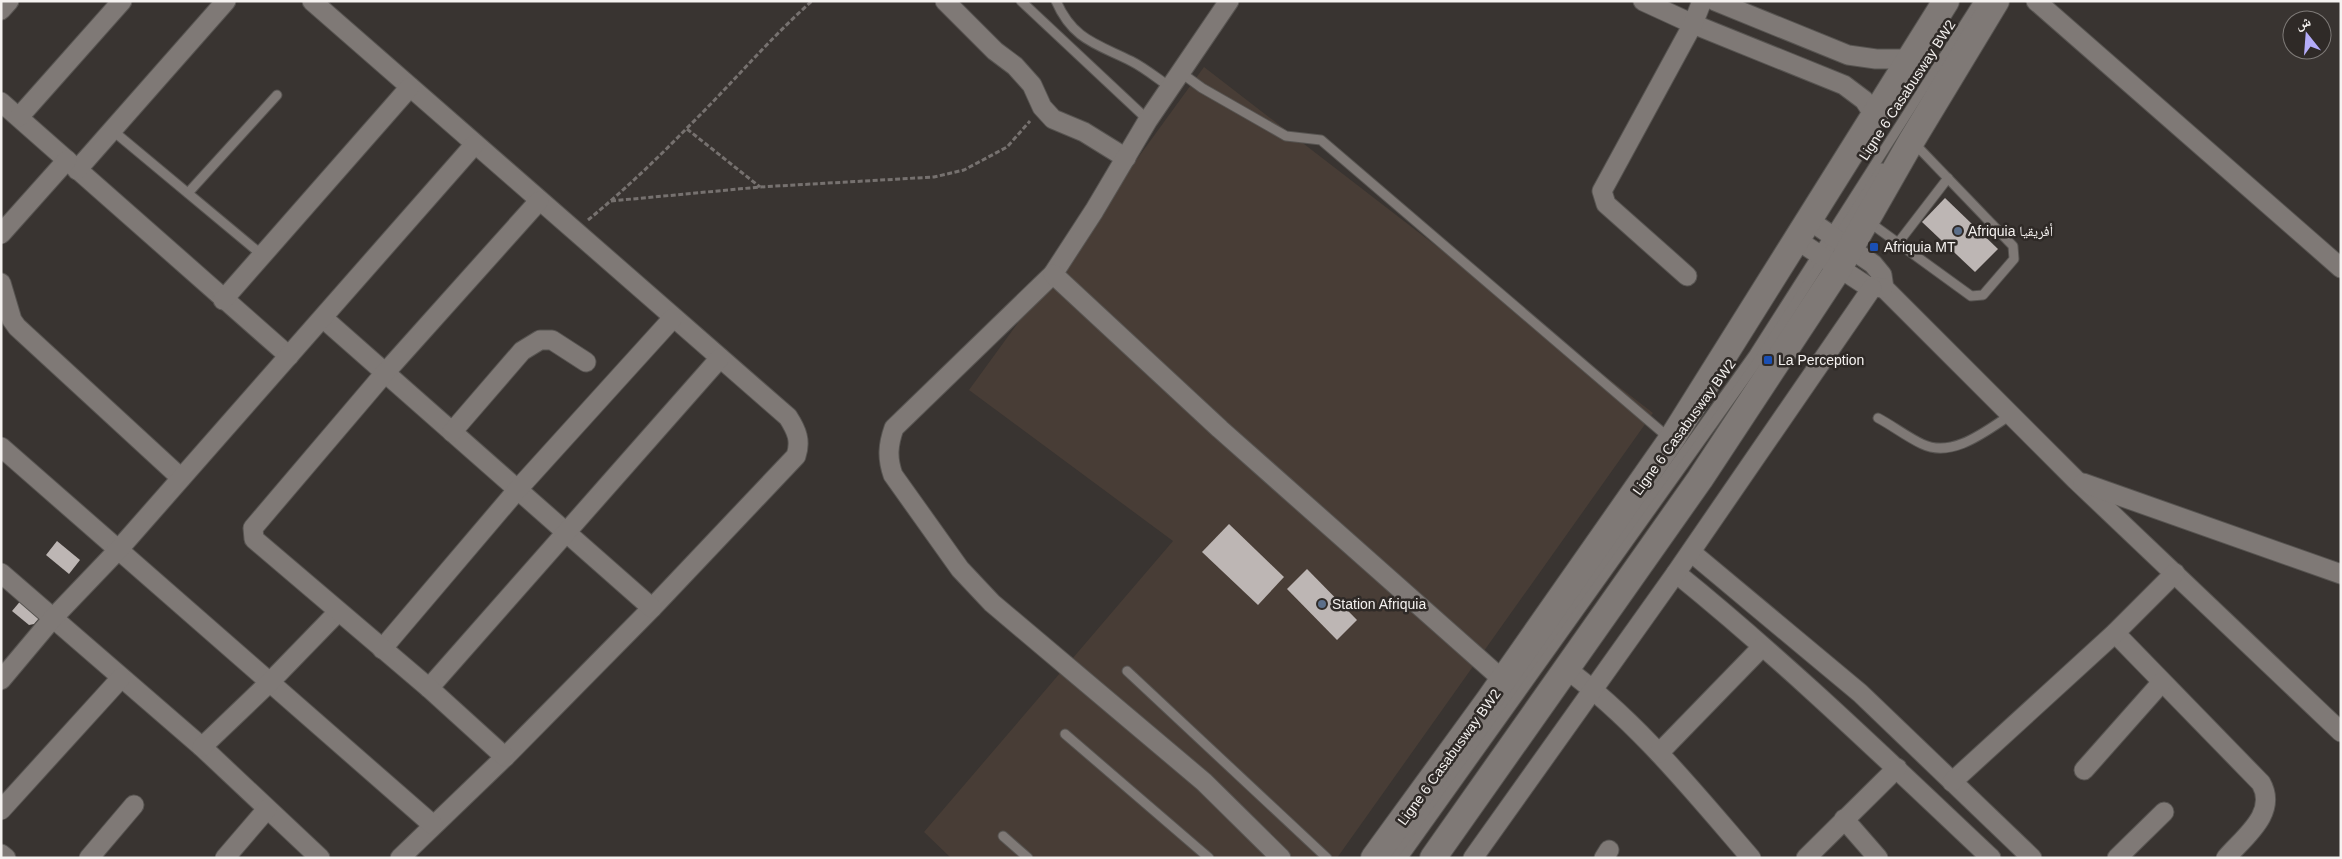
<svg xmlns="http://www.w3.org/2000/svg" width="2342" height="859" viewBox="0 0 2342 859" font-family="Helvetica,'Noto Naskh Arabic',sans-serif">
  <style>
    .built { fill: #483d36 }
    .building { fill: #bdb6b4 }
    .lines { fill: none; stroke-linecap: round; stroke-linejoin: round }
    .service-casing { stroke: #575451; stroke-width: 11 }
    .minor-casing { stroke: #575451; stroke-width: 21 }
    .secondary-casing { stroke: #575451; stroke-width: 28 }
    .path { stroke: #76716f; stroke-width: 3; stroke-dasharray: 5 2.5; stroke-linecap: butt }
    .service { stroke: #7f7976; stroke-width: 9 }
    .minor { stroke: #7f7976; stroke-width: 19 }
    .secondary { stroke: #7f7976; stroke-width: 26 }
    .service-dot { fill: #5c6f8a; stroke: #2f2a27; stroke-width: 2 }
    .transit-dot { fill: #1a4fb4; stroke: #2f2a27; stroke-width: 2 }
    .labels { text-anchor: middle; dominant-baseline: central; stroke-width: 5; stroke-linejoin: round; paint-order: stroke }
    .street-label { font-size: 14px; fill: #f5f2f0; stroke: #2f2a27 }
    .poi-label { font-size: 14px; fill: #f5f2f0; stroke: #2f2a27; text-anchor: start }
  </style>
  <rect width="100%" height="100%" fill="#393431"/>
  <polygon class="built" points="1204,67 1653,413 1337,858 951,858 924,832 1173,541 969,390"/>
  <g class="building">
    <polygon points="1945,198 1998,249 1975,272 1922,222"/>
    <polygon points="1229,524 1284,577 1258,605 1202,552"/>
    <polygon points="57,541 80,560 69,574 46,555"/>
    <polygon points="1307,569 1357,620 1337,640 1287,589"/>
    <polygon points="23,598 40,617 34,624 29,625 12,611"/>
  </g>
  <g class="lines">
    <defs>
      <g id="service">
        <polyline points="1021,1 1148,120"/>
        <path d="M1056 1C1073 40 1097 44 1131 61 1145 68 1158 79 1170 87"/>
        <polyline points="1180,72 1202,88 1286,136 1321,140 1669,438"/>
        <polyline points="112,130 262,255"/>
        <polyline points="188,193 277,95"/>
        <polyline points="1869,222 1971,296 1983,295 2014,259 2013,246 1914,143"/>
        <polyline points="1898,243 1948,178"/>
        <path d="M1878 418C1893 426 1907 437 1922 444 1953 459 1987 430 2012 414"/>
        <polyline points="1127,671 1327,858"/>
        <polyline points="1065,734 1209,858"/>
        <polyline points="1003,836 1028,858"/>
        <polyline points="1394,858 1754,354 1979,1"/>
        <polyline points="1403,858 1762,355 1882,168"/>
      </g>
      <g id="minor">
        <path d="M312 1 788 417C797 431 801 441 796 456L652 608 505 757 400 858"/>
        <polyline points="945,1 995,51 1015,66 1032,85 1042,107 1053,119 1084,132 1126,158"/>
        <path d="M1229 1 1148 120 1094 211 1053 274 894 428C888 445 887 458 893 475L960 569 992 603 1204 782 1281 858"/>
        <polyline points="1643,1 1693,24 1844,85 1864,100 1874,115"/>
        <polyline points="1715,1 1848,55 1876,59 1909,59"/>
        <polyline points="2036,1 2341,268"/>
        <polyline points="1,10 9,1"/>
        <polyline points="1,102 289,356"/>
        <polyline points="19,117 122,1"/>
        <polyline points="77,170 226,1"/>
        <polyline points="1809,220 1873,264 1882,275 1884,288 2076,480 2341,732"/>
        <polyline points="1,234 67,160"/>
        <polyline points="1797,240 1867,286 1883,288"/>
        <polyline points="1053,274 1220,429 1503,680"/>
        <polyline points="1687,276 1606,204 1602,191 1693,24 1702,1"/>
        <polyline points="1,283 12,320 17,327 181,478"/>
        <polyline points="223,300 410,87"/>
        <polyline points="323,318 652,608"/>
        <polyline points="452,432 522,351 540,340 552,340 586,362"/>
        <polyline points="1,447 433,825"/>
        <polyline points="2083,483 2341,574"/>
        <polyline points="1691,552 1860,693 2032,858"/>
        <polyline points="1,573 202,747 320,858"/>
        <path d="M1676 573C1786 662 1888 761 1991 858"/>
        <path d="M2115 633 2261 783C2278 813 2244 837 2226 858"/>
        <polyline points="382,649 518,489 673,318"/>
        <path d="M1565 668C1637 721 1693 791 1751 858"/>
        <polyline points="1,680 53,618 119,549 475,144"/>
        <polyline points="429,688 720,358"/>
        <polyline points="202,747 271,681 338,612"/>
        <polyline points="1659,753 1762,647"/>
        <polyline points="505,757 429,688 254,539 253,528 384,374 539,201"/>
        <polyline points="2084,770 2162,682"/>
        <polyline points="1952,782 2115,633 2175,573"/>
        <polyline points="1,810 121,678"/>
        <polyline points="1844,819 1878,858"/>
        <polyline points="1,854 6,858"/>
        <polyline points="89,858 134,805"/>
        <polyline points="225,858 267,809"/>
        <polyline points="1473,858 1676,573 1872,288"/>
        <polyline points="1604,858 1609,850"/>
        <polyline points="1806,858 1897,768"/>
        <polyline points="2117,858 2164,812"/>
      </g>
      <g id="secondary">
        <polyline points="1374,858 1489,700 1671,440 1946,1"/>
        <polyline points="1433,858 1700,479 1839,268 1912,140 1996,1"/>
      </g>
    </defs>
    <use href="#service" class="service-casing"/>
    <use href="#minor" class="minor-casing"/>
    <use href="#secondary" class="secondary-casing"/>
    <g class="path">
      <polyline points="687,129 760,187"/>
      <polyline points="611,201 760,187 934,177 964,170 1007,147 1030,121"/>
      <path d="M588 220C622 192 655 161 686 129 729 87 767 41 812 1"/>
    </g>
    <use href="#service" class="service"/>
    <use href="#minor" class="minor"/>
    <use href="#secondary" class="secondary"/>
  </g>
  <g class="service-dot">
    <circle cx="1958" cy="231" r="5"/>
    <circle cx="1322" cy="604" r="5"/>
  </g>
  <g class="transit-dot">
    <rect x="1869" y="242" width="10" height="10" rx="2.5"/>
    <rect x="1763" y="355" width="10" height="10" rx="2.5"/>
  </g>
  <g class="labels">
    <g class="street-label">
      <text transform="translate(1907 90) rotate(-57)">Ligne 6 Casabusway BW2</text>
      <text transform="translate(1684 427) rotate(-54)">Ligne 6 Casabusway BW2</text>
      <text transform="translate(1449 757) rotate(-54)">Ligne 6 Casabusway BW2</text>
    </g>
    <g class="poi-label">
      <text x="1968" y="231">Afriquia أفريقيا</text>
      <text x="1884" y="247">Afriquia MT</text>
      <text x="1778" y="360">La Perception</text>
      <text x="1332" y="604">Station Afriquia</text>
    </g>
  </g>
  <rect width="2342" height="859" fill="none" stroke="#f5f2f0" stroke-width="5"/>
  <g transform="translate(2307 35) rotate(343)"><circle r="24" fill="#2f2a27" stroke="#7e7a77"/>
  <path d="M0-4L9 19L0 12L-9 19Z" fill="#b4acf9"/>
  <text y="-8" font-size="14" font-weight="bold" text-anchor="middle" fill="#f5f2f0">ش</text>
  </g>
</svg>
